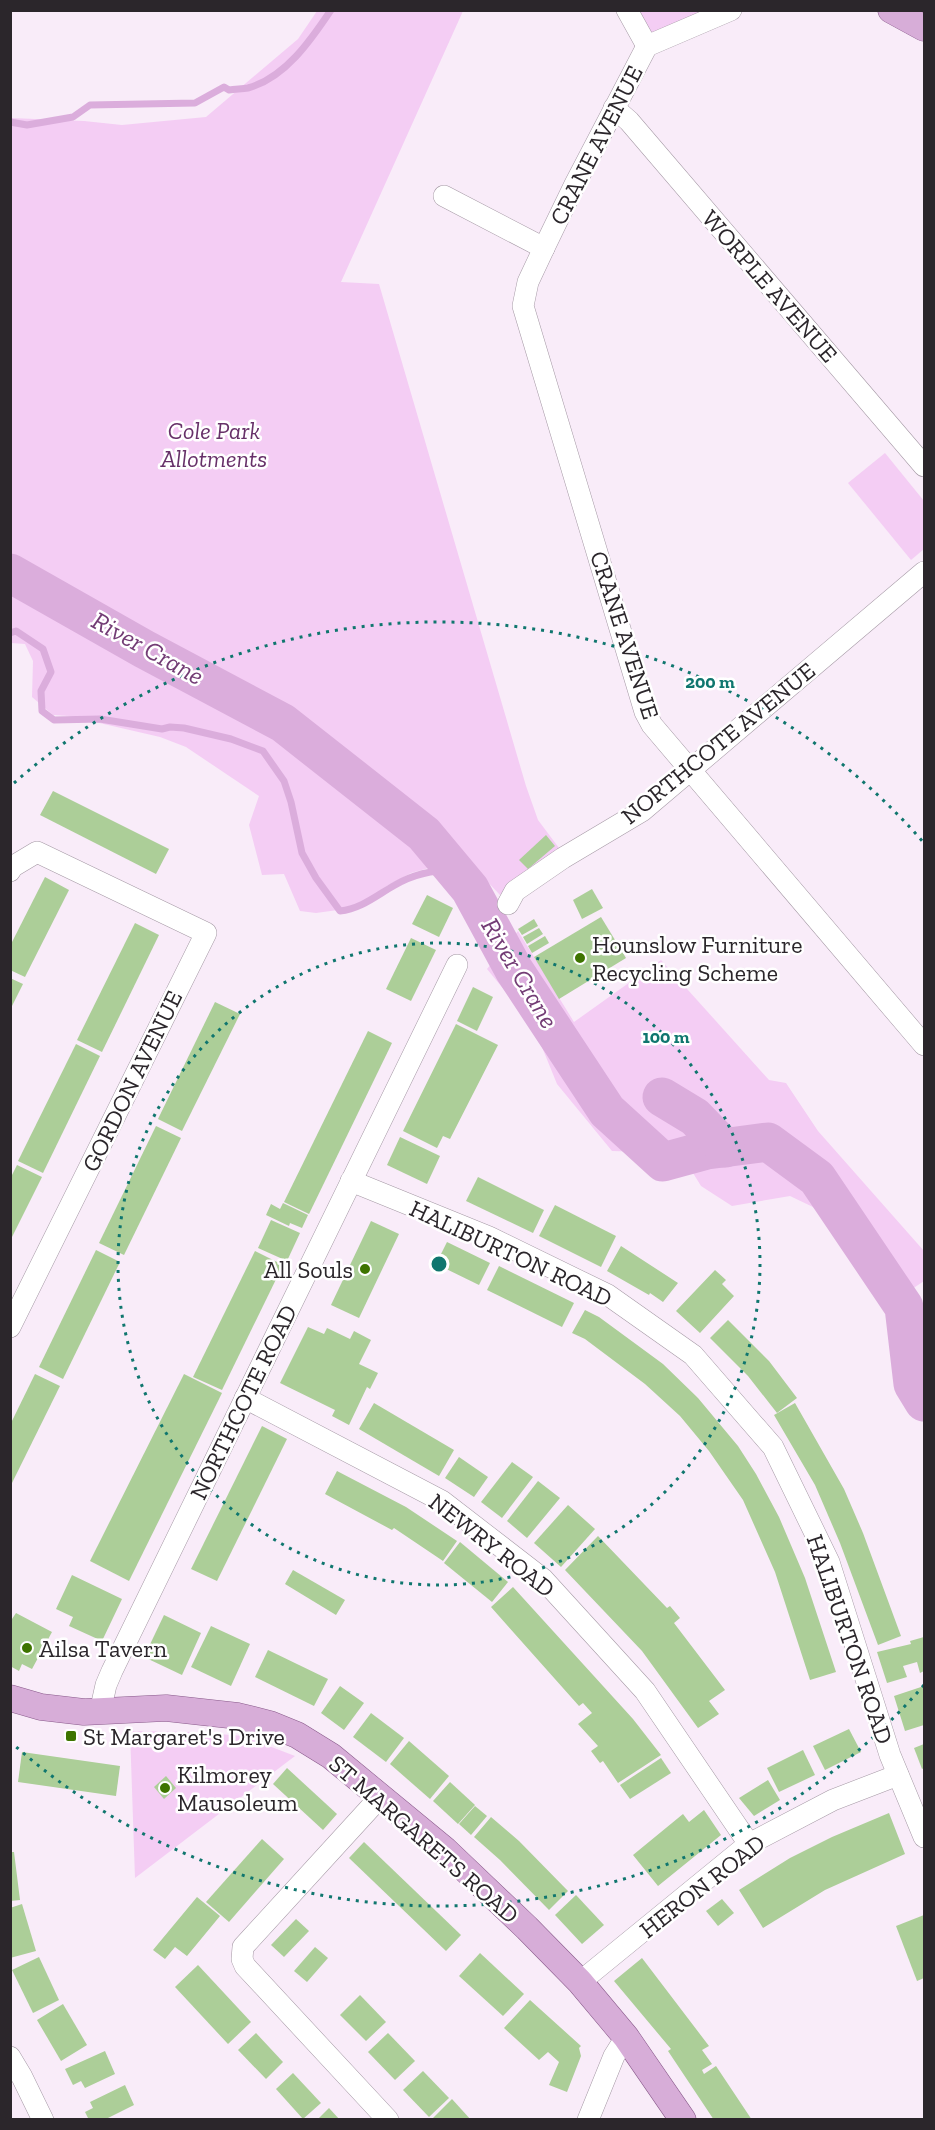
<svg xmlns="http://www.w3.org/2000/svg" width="935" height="2130" viewBox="0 0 935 2130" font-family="'Zilla Slab',serif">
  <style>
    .green { fill: #f4cdf4 }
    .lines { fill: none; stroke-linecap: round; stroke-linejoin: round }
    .stream { stroke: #dbaddc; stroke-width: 7 }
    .river { stroke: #dbaddc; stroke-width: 39 }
    .building { fill: #acce98 }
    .minor-casing { stroke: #a599a5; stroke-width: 22 }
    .major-casing { stroke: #895b8b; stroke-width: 27 }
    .minor { stroke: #fff; stroke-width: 21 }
    .major { stroke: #d7add8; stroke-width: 26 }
    .ring { fill: none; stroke: #0f766e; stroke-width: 3; stroke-dasharray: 3 6 }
    .poi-dot { fill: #3e7400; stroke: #fff; stroke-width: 2 }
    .labels { text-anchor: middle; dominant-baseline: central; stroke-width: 5; stroke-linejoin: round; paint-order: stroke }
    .street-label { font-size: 24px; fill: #2b262b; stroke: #fff }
    .park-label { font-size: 24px; font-style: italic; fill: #673069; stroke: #fff }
    .poi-label { font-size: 24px; fill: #2b262b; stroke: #fff; text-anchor: start }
    .water-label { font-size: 26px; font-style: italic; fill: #733c75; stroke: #fff }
    .centre { fill: #0f766e; stroke: #fff; stroke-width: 3 }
    .ring-label { font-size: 18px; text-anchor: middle; font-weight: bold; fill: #0f766e; stroke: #fff; stroke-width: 5; stroke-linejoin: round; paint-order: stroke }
  </style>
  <rect width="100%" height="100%" fill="#f9ecf9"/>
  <g class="green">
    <polygon points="317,11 463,11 341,282 379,284 526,786 538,820 559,848 500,895 433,824 385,786 337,743 263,695 153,643 82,605 22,569 11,557 11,118 84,121 122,125 206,117 298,39"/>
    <polygon points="640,11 713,11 651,34"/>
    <polygon points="885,453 924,501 924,549 911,560 848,483"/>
    <polygon points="11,590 275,733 322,767 414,842 436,866 411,873 385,887 362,903 345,909 316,913 300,911 284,874 262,875 249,825 259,796 186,747 160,737 69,716 53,715 32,697 33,661 25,644 11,643"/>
    <polygon points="518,931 574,1022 661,960 769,1080 786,1083 818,1131 924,1251 924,1281 903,1295 813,1207 790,1196 732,1206 701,1186 685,1160 645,1152 612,1151 557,1084 533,1025 487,969"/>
    <polygon points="130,1731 195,1732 243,1736 295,1756 135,1878"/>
  </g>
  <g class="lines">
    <g class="stream">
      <path d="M10 122 27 125 73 117 90 105 195 103 224 87 229 90C235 89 242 89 248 88 285 78 311 40 331 10"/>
      <path d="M10 633 16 631 43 649 51 672 41 691 42 711 54 720 100 719 162 729 170 727 184 728 231 739 263 751 284 781 291 802 302 853 316 878 340 911C361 909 377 895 395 885 412 875 434 870 454 870"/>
    </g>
    <g class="river">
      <polyline points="10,573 144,649 283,723 424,834 470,889 514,970 607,1111 663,1162 707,1150 768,1142 817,1178 904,1307 913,1384 924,1402"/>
      <polyline points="662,1097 695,1117 725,1148"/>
    </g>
  </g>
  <g class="building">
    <polygon points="53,791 169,849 156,874 40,815"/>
    <polygon points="546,835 555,846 528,869 519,860"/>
    <polygon points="45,877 69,890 25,977 10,970 10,946"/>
    <polygon points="592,889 603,908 582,919 573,900"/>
    <polygon points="427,895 453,908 439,937 412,924"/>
    <polygon points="601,917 626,958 559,999 534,957"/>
    <polygon points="534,919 538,926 522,935 518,929"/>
    <polygon points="135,923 159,935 102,1052 77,1040"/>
    <polygon points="539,928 543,934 527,944 523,937"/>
    <polygon points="545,936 549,943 532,953 528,946"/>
    <polygon points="411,938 436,950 411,1001 386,989"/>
    <polygon points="10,978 23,984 10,1010"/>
    <polygon points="473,987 493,997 477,1031 457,1021"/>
    <polygon points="215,1002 240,1014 182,1131 158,1119"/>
    <polygon points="456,1024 498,1045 450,1139 443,1136 437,1148 403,1131"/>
    <polygon points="368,1031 392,1043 309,1214 284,1202"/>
    <polygon points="76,1044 100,1056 43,1173 18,1161"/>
    <polygon points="156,1126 181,1138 124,1255 99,1243"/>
    <polygon points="400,1137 440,1156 427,1184 387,1165"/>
    <polygon points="17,1165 42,1177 10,1241 10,1179"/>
    <polygon points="478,1177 544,1210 533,1233 466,1201"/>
    <polygon points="283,1203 308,1215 302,1228 290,1223 289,1226 266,1215 271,1204 280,1209"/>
    <polygon points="555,1205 616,1236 601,1267 539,1236"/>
    <polygon points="271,1220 300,1233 287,1261 258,1248"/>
    <polygon points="371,1221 399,1234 359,1318 331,1305"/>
    <polygon points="447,1242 490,1263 479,1285 436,1264"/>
    <polygon points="621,1246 678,1283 663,1302 650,1293 649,1295 607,1271"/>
    <polygon points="96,1250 120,1262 63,1379 39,1367"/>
    <polygon points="255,1251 283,1265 222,1390 193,1377"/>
    <polygon points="499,1266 574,1303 562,1327 487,1290"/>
    <polygon points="715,1270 726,1280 722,1284 734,1296 700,1333 676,1311"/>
    <polygon points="585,1310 599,1317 663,1364 698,1398 738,1446 756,1474 779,1517 805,1578 836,1672 810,1680 775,1572 743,1500 709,1451 680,1416 645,1384 585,1339 572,1333"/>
    <polygon points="728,1320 769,1361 797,1398 777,1413 748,1376 710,1338"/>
    <polygon points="308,1327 324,1334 327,1328 350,1339 354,1331 371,1340 359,1364 378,1373 370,1389 367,1387 349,1425 332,1416 335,1410 280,1383"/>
    <polygon points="35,1374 60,1386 10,1487 10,1425"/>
    <polygon points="184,1374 222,1393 129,1581 90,1561"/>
    <polygon points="374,1403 454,1450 439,1476 359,1429"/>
    <polygon points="795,1403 844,1489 863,1533 901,1636 878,1645 840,1543 815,1485 774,1415"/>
    <polygon points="262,1426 287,1439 217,1581 191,1569"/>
    <polygon points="459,1457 488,1477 474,1497 445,1478"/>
    <polygon points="512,1462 533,1477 502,1518 481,1502"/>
    <polygon points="337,1471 406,1507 457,1541 443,1561 394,1528 392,1530 325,1494"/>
    <polygon points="538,1481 560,1498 527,1538 507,1521"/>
    <polygon points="568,1505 595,1529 561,1567 534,1543"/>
    <polygon points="598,1536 667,1608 670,1606 680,1618 674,1623 725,1690 709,1701 719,1714 698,1728 642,1651 565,1570"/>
    <polygon points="460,1542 508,1582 492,1602 444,1563"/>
    <polygon points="293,1570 345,1600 336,1615 285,1584"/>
    <polygon points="72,1575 122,1599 102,1641 69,1626 73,1617 56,1609"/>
    <polygon points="513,1587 633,1719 661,1755 618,1783 603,1761 600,1763 591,1751 598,1746 578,1724 592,1713 583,1703 579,1706 491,1607"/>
    <polygon points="16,1613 52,1632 32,1669 22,1664 19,1671 10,1666 10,1622"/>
    <polygon points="164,1615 201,1633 182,1675 144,1657"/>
    <polygon points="211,1626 250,1644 231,1686 191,1667"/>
    <polygon points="924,1637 924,1671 920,1673 917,1662 903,1666 907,1677 887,1683 877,1652 911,1644 910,1641"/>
    <polygon points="268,1650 328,1679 314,1706 255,1677"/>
    <polygon points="340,1686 364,1703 344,1730 321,1713"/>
    <polygon points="924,1686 924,1725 905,1731 894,1696"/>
    <polygon points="371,1713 404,1738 386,1762 353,1737"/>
    <polygon points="849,1729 861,1752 825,1770 813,1746"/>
    <polygon points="409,1741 449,1776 430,1799 390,1764"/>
    <polygon points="924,1744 924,1768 922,1769 914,1748"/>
    <polygon points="803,1750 815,1775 779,1792 767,1768"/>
    <polygon points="22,1752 120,1766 116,1796 18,1782"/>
    <polygon points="661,1758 671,1773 630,1799 620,1785"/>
    <polygon points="287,1768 337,1814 323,1830 273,1784"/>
    <polygon points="166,1776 176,1788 164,1799 154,1787"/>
    <polygon points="768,1780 780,1800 754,1816 739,1798"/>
    <polygon points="450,1782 475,1805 458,1824 433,1801"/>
    <polygon points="475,1806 487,1816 471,1835 459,1824"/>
    <polygon points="704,1810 721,1835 658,1886 633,1855 683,1814 689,1822"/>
    <polygon points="889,1813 905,1854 825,1890 763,1928 739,1890 790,1858 832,1837"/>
    <polygon points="491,1817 519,1841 568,1891 549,1910 500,1860 474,1837"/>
    <polygon points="262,1839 284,1859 229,1922 206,1902"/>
    <polygon points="364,1842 461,1935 446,1951 349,1858"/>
    <polygon points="10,1852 14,1852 20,1900 10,1901"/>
    <polygon points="576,1895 604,1925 582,1944 555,1915"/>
    <polygon points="197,1897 220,1916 187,1956 175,1947 165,1959 153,1950"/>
    <polygon points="722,1899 734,1913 718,1926 706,1911"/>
    <polygon points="22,1904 36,1951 10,1958 10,1908"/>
    <polygon points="924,1915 924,1978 917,1981 896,1926"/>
    <polygon points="296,1919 309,1931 284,1957 271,1945"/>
    <polygon points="315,1947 328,1958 307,1982 294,1971"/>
    <polygon points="480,1953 524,1994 503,2016 459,1976"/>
    <polygon points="39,1957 59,2000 33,2013 12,1970"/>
    <polygon points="642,1958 709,2046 702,2050 712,2064 702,2070 704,2074 716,2066 752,2120 714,2120 668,2051 671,2049 614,1981"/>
    <polygon points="198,1965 251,2022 228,2044 175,1987"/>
    <polygon points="360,1995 386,2022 366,2041 340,2015"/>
    <polygon points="530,2000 581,2046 579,2048 581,2056 567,2092 549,2085 559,2062 548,2052 539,2060 504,2028"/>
    <polygon points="63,2004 87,2045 61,2061 37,2020"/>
    <polygon points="256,2033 283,2062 266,2079 238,2050"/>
    <polygon points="388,2033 415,2061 395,2080 368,2052"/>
    <polygon points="105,2051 115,2074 85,2088 81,2081 73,2085 65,2069"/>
    <polygon points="423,2071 449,2098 429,2117 403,2090"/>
    <polygon points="293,2073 321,2103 303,2119 276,2089"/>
    <polygon points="125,2085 134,2105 104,2120 89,2120 85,2112 93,2108 90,2102"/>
    <polygon points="452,2099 471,2120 431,2120"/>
    <polygon points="329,2108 340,2120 317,2120"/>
  </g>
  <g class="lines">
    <defs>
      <g id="minor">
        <polyline points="627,10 647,46"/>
        <polyline points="647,46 731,10"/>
        <polyline points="614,108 629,121 924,466"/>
        <polyline points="444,196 544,248 528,282 523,306 645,712 652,725 924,1045"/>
        <polyline points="544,248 575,184 647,46"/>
        <polyline points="10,871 12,867 37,852 206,933 10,1327"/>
        <polyline points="508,904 515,891 563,858 642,811 924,572"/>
        <polyline points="351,1181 489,1237 608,1295 693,1355 773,1447 829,1562 890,1755 924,1837"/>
        <polyline points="245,1398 442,1501 543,1579 645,1691 749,1844"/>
        <polyline points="100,1712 106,1685 112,1671 457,965"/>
        <polyline points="381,1796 243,1947 242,1959 245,1966 388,2120"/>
        <polyline points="580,1982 749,1844 833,1800 898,1775"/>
        <polyline points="10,2057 22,2077 43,2120"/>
        <polyline points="588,2120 614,2056 626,2037"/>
      </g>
      <g id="major">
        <polyline points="891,10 924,28"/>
        <polyline points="10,1698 41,1707 84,1712 166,1708 238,1716 270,1724 297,1735 331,1756 445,1850 527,1928 580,1982 626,2037 683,2120"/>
      </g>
    </defs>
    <use href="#minor" class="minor-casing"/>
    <use href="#major" class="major-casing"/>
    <use href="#minor" class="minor"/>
    <use href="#major" class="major"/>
  </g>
  <g class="ring">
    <circle cx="439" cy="1264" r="321"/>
    <path d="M924 1685A642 642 0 0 1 14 1745M14 783A642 642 0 0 1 924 843"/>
  </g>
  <g class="poi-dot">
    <circle cx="580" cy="958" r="6"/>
    <circle cx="365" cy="1269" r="6"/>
    <circle cx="27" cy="1648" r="6"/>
    <rect x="65" y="1730" width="12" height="12" rx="3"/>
    <circle cx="165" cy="1788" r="6"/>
  </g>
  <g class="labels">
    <g class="street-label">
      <text transform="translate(596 145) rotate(-63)">CRANE AVENUE</text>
      <text transform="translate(770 286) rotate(49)">WORPLE AVENUE</text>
      <text transform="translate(625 635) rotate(72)">CRANE AVENUE</text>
      <text transform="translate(718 743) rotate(-39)">NORTHCOTE AVENUE</text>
      <text transform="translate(132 1081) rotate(-64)">GORDON AVENUE</text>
      <text transform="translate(511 1253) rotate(25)">HALIBURTON ROAD</text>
      <text transform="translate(243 1402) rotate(-64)">NORTHCOTE ROAD</text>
      <text transform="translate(492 1545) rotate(38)">NEWRY ROAD</text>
      <text transform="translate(850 1639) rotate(71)">HALIBURTON ROAD</text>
      <text transform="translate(424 1839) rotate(41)">ST MARGARETS ROAD</text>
      <text transform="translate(702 1886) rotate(-38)">HERON ROAD</text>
    </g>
    <g class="park-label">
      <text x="214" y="430">Cole Park<tspan x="214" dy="28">Allotments</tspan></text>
    </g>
    <g class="poi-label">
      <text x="592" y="944">Hounslow Furniture<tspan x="592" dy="28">Recycling Scheme</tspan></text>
      <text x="353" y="1269" text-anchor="end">All Souls</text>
      <text x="39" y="1648">Ailsa Tavern</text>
      <text x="83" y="1736">St Margaret's Drive</text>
      <text x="177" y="1774">Kilmorey<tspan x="177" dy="28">Mausoleum</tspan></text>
    </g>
    <g class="water-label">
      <text transform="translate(148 648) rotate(29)">River Crane</text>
      <text transform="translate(520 973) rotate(59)">River Crane</text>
    </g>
  </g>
  <circle cx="439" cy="1264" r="9" class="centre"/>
  <g class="ring-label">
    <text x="710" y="688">200 m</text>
    <text x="666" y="1043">100 m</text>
  </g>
  <rect width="935" height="2130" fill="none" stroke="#2b262b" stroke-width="24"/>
</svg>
